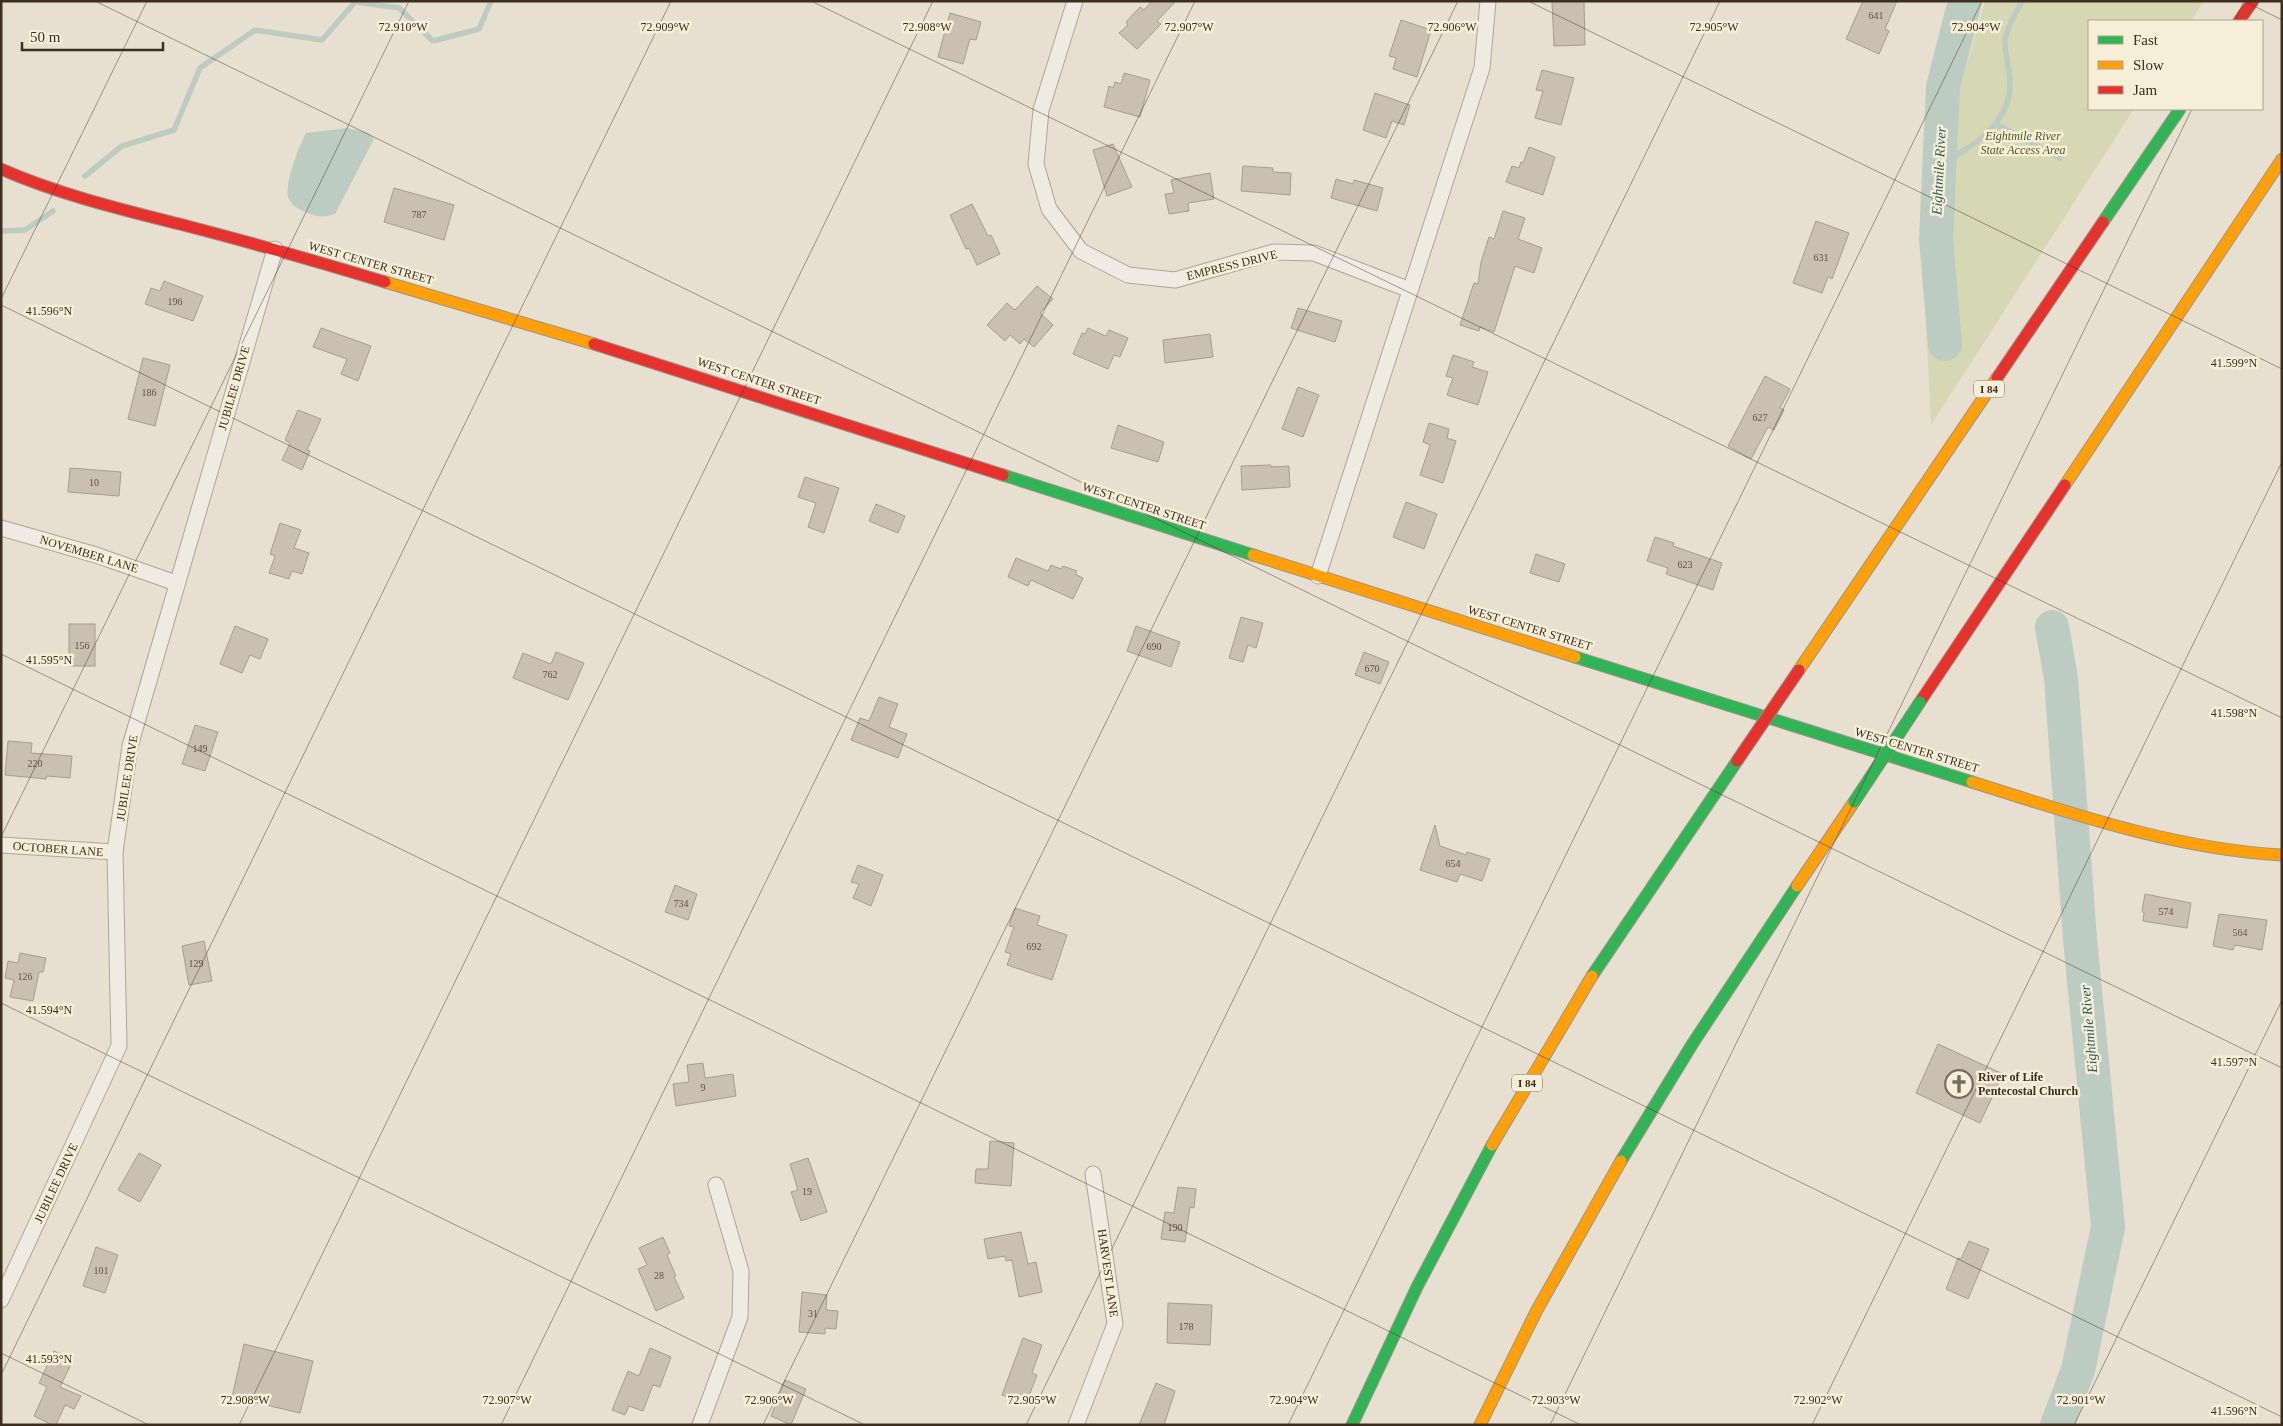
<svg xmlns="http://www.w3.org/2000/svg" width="2283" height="1426" viewBox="0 0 2283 1426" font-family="'Times New Roman',serif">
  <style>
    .green { fill: #d6d7b3 }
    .water { fill: #bcccc2 }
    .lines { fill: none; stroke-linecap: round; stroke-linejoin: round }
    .stream { stroke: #bcccc2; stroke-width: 5.5 }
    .river { stroke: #bcccc2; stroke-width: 34 }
    .building { fill: #cbbfb2; stroke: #a89c90 }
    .street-casing { stroke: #ada599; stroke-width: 17 }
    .fast-casing { stroke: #9c958a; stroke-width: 13 }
    .slow-casing { stroke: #9c958a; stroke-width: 13 }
    .jam-casing { stroke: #9c958a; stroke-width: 13 }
    .street { stroke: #efebe3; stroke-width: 15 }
    .fast { stroke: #30b455; stroke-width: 11 }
    .slow { stroke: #ff9f0a; stroke-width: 11 }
    .jam { stroke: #e5322d; stroke-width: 11 }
    .fast-bridge-casing { stroke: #928b80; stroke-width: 13; stroke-linecap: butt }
    .jam-bridge-casing { stroke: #928b80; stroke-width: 13; stroke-linecap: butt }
    .fast-bridge { stroke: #30b455; stroke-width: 11 }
    .jam-bridge { stroke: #e5322d; stroke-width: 11 }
    .ticks { fill: none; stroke: #3d2e20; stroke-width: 1; stroke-opacity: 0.45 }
    .labels { text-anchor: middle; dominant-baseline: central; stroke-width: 5; stroke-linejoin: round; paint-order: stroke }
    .number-label { font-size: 10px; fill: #605244 }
    .shield { fill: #f7eed8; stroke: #756857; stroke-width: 1 }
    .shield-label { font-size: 11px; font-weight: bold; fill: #3d2e20 }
    .park-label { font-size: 12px; font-style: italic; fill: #4d5a26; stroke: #f7eed8 }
    .street-label { font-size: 12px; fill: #3d2e20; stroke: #f7eed8 }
    .poi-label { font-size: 12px; font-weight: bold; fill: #3d2e20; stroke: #f7eed8; text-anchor: start }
    .water-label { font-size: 14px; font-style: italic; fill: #2f5d5a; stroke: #f7eed8 }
    .ticks-label { font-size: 12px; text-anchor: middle; fill: #3d2e20; stroke: #f7eed8; stroke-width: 5; stroke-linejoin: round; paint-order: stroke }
  </style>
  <rect width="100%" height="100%" fill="#e7e0d1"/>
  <polygon class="green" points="1985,1 2204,1 2191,21 2089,21 2089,109 2134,109 1931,425 1923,263 1941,156"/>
  <path class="water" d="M347 128 367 132 374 139 335 214C324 218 316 217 305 212 298 209 291 205 288 197 285 182 299 146 306 133Z"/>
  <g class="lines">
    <g class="stream">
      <polyline points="1996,124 2060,158"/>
      <path d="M1939 165C1972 147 2011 125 2010 82 2010 69 2004 53 2005 40 2007 27 2016 13 2022 1"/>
      <polyline points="85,176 122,146 174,130 200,68 255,30 322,40 355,2 399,8 433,41 479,29 491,1"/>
      <polyline points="1,231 25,230 53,211"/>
    </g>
    <g class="river">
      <polyline points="1945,344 1936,239 1943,87 1965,1"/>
      <polyline points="2052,627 2061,678 2080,939 2108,1227 2078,1370 2057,1425"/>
    </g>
  </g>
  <g class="building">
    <polygon points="1152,1 1176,1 1157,21 1161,24 1137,49 1119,33 1128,25 1126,22 1140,7 1144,10"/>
    <polygon points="1552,1 1584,1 1585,45 1554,46"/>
    <polygon points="1863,1 1897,1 1885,29 1889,31 1879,54 1846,39"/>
    <polygon points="950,13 981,22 976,40 970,39 963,64 938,57"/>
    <polygon points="1401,20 1431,30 1417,77 1393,69 1396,58 1389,56"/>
    <polygon points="1542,70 1574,78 1561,125 1535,118 1543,91 1536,90"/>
    <polygon points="1124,73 1150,80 1140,117 1104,107 1109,86 1113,88 1115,82 1121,84"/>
    <polygon points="1375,93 1410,105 1404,125 1392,121 1386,138 1363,130"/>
    <polygon points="1113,144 1132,187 1107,196 1093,150"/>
    <polygon points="1529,147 1555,157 1543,195 1506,182 1512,166 1519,168 1521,162 1523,163"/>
    <polygon points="1243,166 1273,168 1273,172 1291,173 1290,195 1241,191"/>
    <polygon points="1210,173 1214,199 1188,203 1189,211 1169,214 1165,194 1174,193 1171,180"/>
    <polygon points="1336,179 1353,184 1354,180 1383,188 1377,211 1331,198"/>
    <polygon points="394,188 454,205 444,240 384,222"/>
    <polygon points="972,204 988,236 991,235 1000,254 977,265 969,248 966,249 950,215"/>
    <polygon points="1503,211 1525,218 1518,239 1542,248 1534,273 1515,266 1494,332 1480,327 1479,331 1460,325 1474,283 1478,284 1481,262 1489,237 1494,239"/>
    <polygon points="1816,221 1849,233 1832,279 1828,277 1822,293 1793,283"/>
    <polygon points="164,281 203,296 193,321 145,304 151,288 160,291"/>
    <polygon points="1037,286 1053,299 1040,313 1053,325 1034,347 1024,339 1020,344 1010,335 1005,341 987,325 1007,303 1015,310"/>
    <polygon points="1298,308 1342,321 1335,342 1291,328"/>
    <polygon points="321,328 371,346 358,381 341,374 347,359 313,347"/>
    <polygon points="1088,328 1106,336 1109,330 1128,338 1120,357 1114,355 1108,369 1073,354 1082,333 1085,334"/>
    <polygon points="1210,334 1213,357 1165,363 1163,340"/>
    <polygon points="1453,355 1474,362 1472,367 1488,372 1478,405 1447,395 1453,378 1446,376"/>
    <polygon points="143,358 170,365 155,426 128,419"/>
    <polygon points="1765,376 1790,389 1780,408 1784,410 1774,430 1768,427 1751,459 1728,446"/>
    <polygon points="1298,387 1319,395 1303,437 1282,429"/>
    <polygon points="298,410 321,419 307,450 310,451 302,470 282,460 290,443 285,440"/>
    <polygon points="1429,423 1449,429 1447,438 1456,441 1443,483 1420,475 1430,445 1423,442"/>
    <polygon points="1118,425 1164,442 1158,462 1111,448"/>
    <polygon points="1271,465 1271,467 1289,466 1290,487 1242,490 1241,466"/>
    <polygon points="70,468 121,472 119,496 68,492"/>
    <polygon points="805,477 839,488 824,533 808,527 816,503 798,497"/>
    <polygon points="1406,502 1437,514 1424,549 1393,537"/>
    <polygon points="876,504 905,516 898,533 869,521"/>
    <polygon points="280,523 301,530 294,548 309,553 302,574 292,571 289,579 269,573 275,556 270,554"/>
    <polygon points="1655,537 1674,543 1673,546 1722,563 1713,590 1666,574 1668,568 1647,561"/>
    <polygon points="1536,554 1565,564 1559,582 1530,573"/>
    <polygon points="1016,558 1048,571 1051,565 1061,569 1063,566 1077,571 1075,574 1083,578 1073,599 1031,580 1028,586 1008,577"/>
    <polygon points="1241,617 1263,623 1256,648 1248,645 1243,662 1229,658"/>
    <rect x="69" y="624" width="26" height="42"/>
    <polygon points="235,626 268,639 260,659 250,655 242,673 220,664"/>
    <polygon points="1136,626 1180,642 1171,667 1127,651"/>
    <polygon points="556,652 584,663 568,700 513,678 523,653 551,664"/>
    <polygon points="1364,652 1389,662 1380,684 1355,675"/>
    <polygon points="879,697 898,704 889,727 907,734 898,758 851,740 860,718 869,721"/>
    <polygon points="195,725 218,732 205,771 182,764"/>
    <polygon points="8,741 32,743 31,753 72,756 70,778 47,776 46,779 5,775"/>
    <polygon points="1435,825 1440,846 1466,855 1467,852 1490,859 1482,881 1460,874 1457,882 1420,870"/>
    <polygon points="858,865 883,875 871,906 853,898 859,884 851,882"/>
    <polygon points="675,885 697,894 688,920 665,912"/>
    <polygon points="2145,894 2191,903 2187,928 2143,921 2144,913 2142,911"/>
    <polygon points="1015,908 1040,916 1037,925 1067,935 1052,980 1007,965 1011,954 1005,952 1014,927 1009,926"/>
    <polygon points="2219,914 2267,920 2262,950 2235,945 2233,950 2213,946"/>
    <polygon points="204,941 212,981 189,985 182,946"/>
    <polygon points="20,953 46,958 43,972 39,972 33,1001 10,997 14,980 5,978 8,961 18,963"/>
    <polygon points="1938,1044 2003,1074 1980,1123 1916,1093"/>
    <polygon points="703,1063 705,1078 733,1074 736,1096 676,1106 673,1084 689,1082 687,1065"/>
    <polygon points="990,1141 1014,1143 1011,1186 975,1183 976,1169 988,1169"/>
    <polygon points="139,1153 161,1165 140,1202 118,1190"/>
    <polygon points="808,1158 827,1212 801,1221 791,1192 798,1190 790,1164"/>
    <polygon points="1178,1187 1196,1189 1194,1208 1190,1207 1185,1242 1161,1239 1165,1212 1174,1213"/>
    <polygon points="1021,1232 1028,1264 1036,1262 1042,1292 1019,1297 1012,1260 1006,1261 1005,1256 988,1259 984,1239"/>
    <polygon points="663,1237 670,1253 667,1255 676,1276 674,1277 684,1298 656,1311 638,1269 647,1265 639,1248"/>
    <polygon points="1969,1241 1989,1249 1968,1299 1946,1289 1958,1258 1961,1259"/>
    <polygon points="96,1247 118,1255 105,1293 83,1286"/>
    <polygon points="802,1292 827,1295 826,1310 838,1311 836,1329 825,1328 825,1334 799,1332"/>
    <polygon points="1168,1303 1212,1305 1210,1345 1167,1343"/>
    <polygon points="1023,1338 1042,1345 1032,1373 1037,1375 1026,1404 1002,1395"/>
    <polygon points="244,1344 313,1361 300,1413 232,1397"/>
    <polygon points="650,1348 671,1357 660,1387 653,1385 643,1411 629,1406 625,1415 612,1410 628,1371 639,1376"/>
    <polygon points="54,1351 73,1360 60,1387 81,1396 74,1409 65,1405 56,1425 52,1425 34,1416 47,1387 39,1383"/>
    <polygon points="785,1380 806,1389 791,1425 771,1416"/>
    <polygon points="1156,1383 1175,1391 1164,1425 1139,1425"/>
  </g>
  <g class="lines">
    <defs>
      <g id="street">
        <polyline points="1075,1 1041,110 1036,164 1049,209 1081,251 1128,275 1175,280 1274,252 1314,253 1410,290"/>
        <polyline points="1,528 96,555 176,583"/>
        <polyline points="1318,576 1482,68 1488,1"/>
        <polyline points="1,845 115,852"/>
        <polyline points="1,1300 119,1046 115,852 130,746 275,249"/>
        <polyline points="700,1425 740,1317 741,1271 716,1185"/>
        <polyline points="1076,1425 1115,1324 1093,1174"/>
      </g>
      <g id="fast">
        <polyline points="2103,222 2180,109"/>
        <polyline points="1003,475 1253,555"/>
        <polyline points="1575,657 1972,782"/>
        <polyline points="1592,976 1737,761"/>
        <polyline points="1621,1161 1693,1043 1797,886"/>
        <polyline points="1352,1425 1417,1287 1492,1145"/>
      </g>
      <g id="slow">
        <polyline points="385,282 594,344"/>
        <polyline points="2065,485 2282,159"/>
        <polyline points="1253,555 1575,657"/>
        <polyline points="1799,670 1997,378"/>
        <path d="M1972 782C2073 814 2175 849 2282 855"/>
        <polyline points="1797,886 1854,802"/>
        <polyline points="1492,1145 1592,976"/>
        <polyline points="1480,1425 1537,1310 1621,1161"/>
      </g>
      <g id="jam">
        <polyline points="2239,21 2253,1"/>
        <path d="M1 169C60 195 124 210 187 226 253 243 319 262 385 282"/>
        <polyline points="594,344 1003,475"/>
        <polyline points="1997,378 2103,222"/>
        <polyline points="1920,702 2065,485"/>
      </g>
    </defs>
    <use href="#street" class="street-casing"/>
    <use href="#fast" class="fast-casing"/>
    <use href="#slow" class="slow-casing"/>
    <use href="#jam" class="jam-casing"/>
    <use href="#street" class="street"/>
    <use href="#fast" class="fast"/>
    <use href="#slow" class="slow"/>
    <use href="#jam" class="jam"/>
    <defs>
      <polyline id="fast-bridge" points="1854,802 1920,702"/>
      <polyline id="jam-bridge" points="1737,761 1799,670"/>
    </defs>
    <use href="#fast-bridge" class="fast-bridge-casing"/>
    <use href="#jam-bridge" class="jam-bridge-casing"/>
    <use href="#fast-bridge" class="fast-bridge"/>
    <use href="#jam-bridge" class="jam-bridge"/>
  </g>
  <path class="ticks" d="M95 1 2282 1068M811 1 2282 718M1528 1 2282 369M2244 1 2282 20M2235 21 2244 1M1 299 147 1M1 305 2282 1417M1 654 1581 1425M1 837 409 1M1 1003 865 1425M1 1353 149 1425M1 1375 671 1M239 1425 933 1M501 1425 1195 1M763 1425 1458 1M1026 1425 1720 1M1288 1425 1982 1M1550 1425 2192 109M1812 1425 2282 462M2074 1425 2282 1000"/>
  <defs>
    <symbol id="church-ring" viewBox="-11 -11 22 22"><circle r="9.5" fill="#f7eed8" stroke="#786c5e" stroke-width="1.5"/><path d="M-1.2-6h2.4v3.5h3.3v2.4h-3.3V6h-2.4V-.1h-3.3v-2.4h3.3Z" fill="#786c5e"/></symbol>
  </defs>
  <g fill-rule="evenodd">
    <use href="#church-ring" x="1943" y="1068" width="32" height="32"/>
  </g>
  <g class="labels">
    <g class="number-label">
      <text x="1876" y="15">641</text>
      <text x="419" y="214">787</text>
      <text x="1821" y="257">631</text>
      <text x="175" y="301">196</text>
      <text x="149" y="392">186</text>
      <text x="1760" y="417">627</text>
      <text x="94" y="482">10</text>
      <text x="1685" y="564">623</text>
      <text x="82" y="645">156</text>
      <text x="1154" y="646">690</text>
      <text x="1372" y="668">670</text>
      <text x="550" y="674">762</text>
      <text x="200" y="748">149</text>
      <text x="35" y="763">220</text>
      <text x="1453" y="863">654</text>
      <text x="681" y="903">734</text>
      <text x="2166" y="911">574</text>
      <text x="2240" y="932">564</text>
      <text x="1034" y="946">692</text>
      <text x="196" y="963">129</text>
      <text x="25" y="976">126</text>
      <text x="703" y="1087">9</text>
      <text x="807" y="1191">19</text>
      <text x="1175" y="1227">190</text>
      <text x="101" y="1270">101</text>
      <text x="659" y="1275">28</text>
      <text x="813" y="1313">31</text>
      <text x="1186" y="1326">178</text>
    </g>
    <g class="shield">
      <rect x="1974" y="380.5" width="30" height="17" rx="4"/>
      <rect x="1512" y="1074.5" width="30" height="17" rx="4"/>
    </g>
    <g class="shield-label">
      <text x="1989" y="389">I 84</text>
      <text x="1527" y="1083">I 84</text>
    </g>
    <g class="park-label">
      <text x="2023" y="136">Eightmile River<tspan x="2023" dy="14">State Access Area</tspan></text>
    </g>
    <g class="street-label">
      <text transform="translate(371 263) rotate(16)">WEST CENTER STREET</text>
      <text transform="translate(1232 265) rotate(-14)">EMPRESS DRIVE</text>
      <text transform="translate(759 381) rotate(18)">WEST CENTER STREET</text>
      <text transform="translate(234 388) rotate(-74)">JUBILEE DRIVE</text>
      <text transform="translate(1144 506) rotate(18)">WEST CENTER STREET</text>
      <text transform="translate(89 554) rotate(17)">NOVEMBER LANE</text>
      <text transform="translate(1530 628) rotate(17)">WEST CENTER STREET</text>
      <text transform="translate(1917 750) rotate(17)">WEST CENTER STREET</text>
      <text transform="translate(127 778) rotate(-81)">JUBILEE DRIVE</text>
      <text transform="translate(58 849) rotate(4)">OCTOBER LANE</text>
      <text transform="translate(56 1183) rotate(-65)">JUBILEE DRIVE</text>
      <text transform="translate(1108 1273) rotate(82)">HARVEST LANE</text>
    </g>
    <g class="poi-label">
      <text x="1978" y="1077">River of Life<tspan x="1978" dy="14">Pentecostal Church</tspan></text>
    </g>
    <g class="water-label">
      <text transform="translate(1939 171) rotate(-87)">Eightmile River</text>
      <text transform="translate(2089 1029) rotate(-95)">Eightmile River</text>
    </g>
  </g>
  <g class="ticks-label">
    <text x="403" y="31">72.910°W</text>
    <text x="665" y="31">72.909°W</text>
    <text x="927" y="31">72.908°W</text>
    <text x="1189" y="31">72.907°W</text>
    <text x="1452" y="31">72.906°W</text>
    <text x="1714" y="31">72.905°W</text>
    <text x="1976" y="31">72.904°W</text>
    <text x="49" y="315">41.596°N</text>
    <text x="2234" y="367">41.599°N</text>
    <text x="49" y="664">41.595°N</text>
    <text x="2234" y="717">41.598°N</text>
    <text x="49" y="1014">41.594°N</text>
    <text x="2234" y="1066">41.597°N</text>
    <text x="49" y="1363">41.593°N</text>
    <text x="245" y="1404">72.908°W</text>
    <text x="507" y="1404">72.907°W</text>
    <text x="769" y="1404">72.906°W</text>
    <text x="1032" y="1404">72.905°W</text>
    <text x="1294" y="1404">72.904°W</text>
    <text x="1556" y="1404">72.903°W</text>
    <text x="1818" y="1404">72.902°W</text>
    <text x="2081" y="1404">72.901°W</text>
    <text x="2234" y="1415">41.596°N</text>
  </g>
  <rect width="2283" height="1426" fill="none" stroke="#3d2e20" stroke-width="5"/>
  <rect x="2088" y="20" width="175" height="90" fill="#f7eed8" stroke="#ada18e"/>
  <rect x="2098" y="36" width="25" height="8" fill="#30b455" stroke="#ada18e"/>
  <text x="2133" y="45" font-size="15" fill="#3d2e20">Fast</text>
  <rect x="2098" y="61" width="25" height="8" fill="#ff9f0a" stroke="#ada18e"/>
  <text x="2133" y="70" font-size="15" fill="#3d2e20">Slow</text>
  <rect x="2098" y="86" width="25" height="8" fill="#e5322d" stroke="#ada18e"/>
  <text x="2133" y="95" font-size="15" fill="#3d2e20">Jam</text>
  <path d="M22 42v8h141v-8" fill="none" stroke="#3d2e20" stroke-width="2.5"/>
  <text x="30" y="42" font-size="15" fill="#3d2e20" stroke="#f7eed8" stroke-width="4" paint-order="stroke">50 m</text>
</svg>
